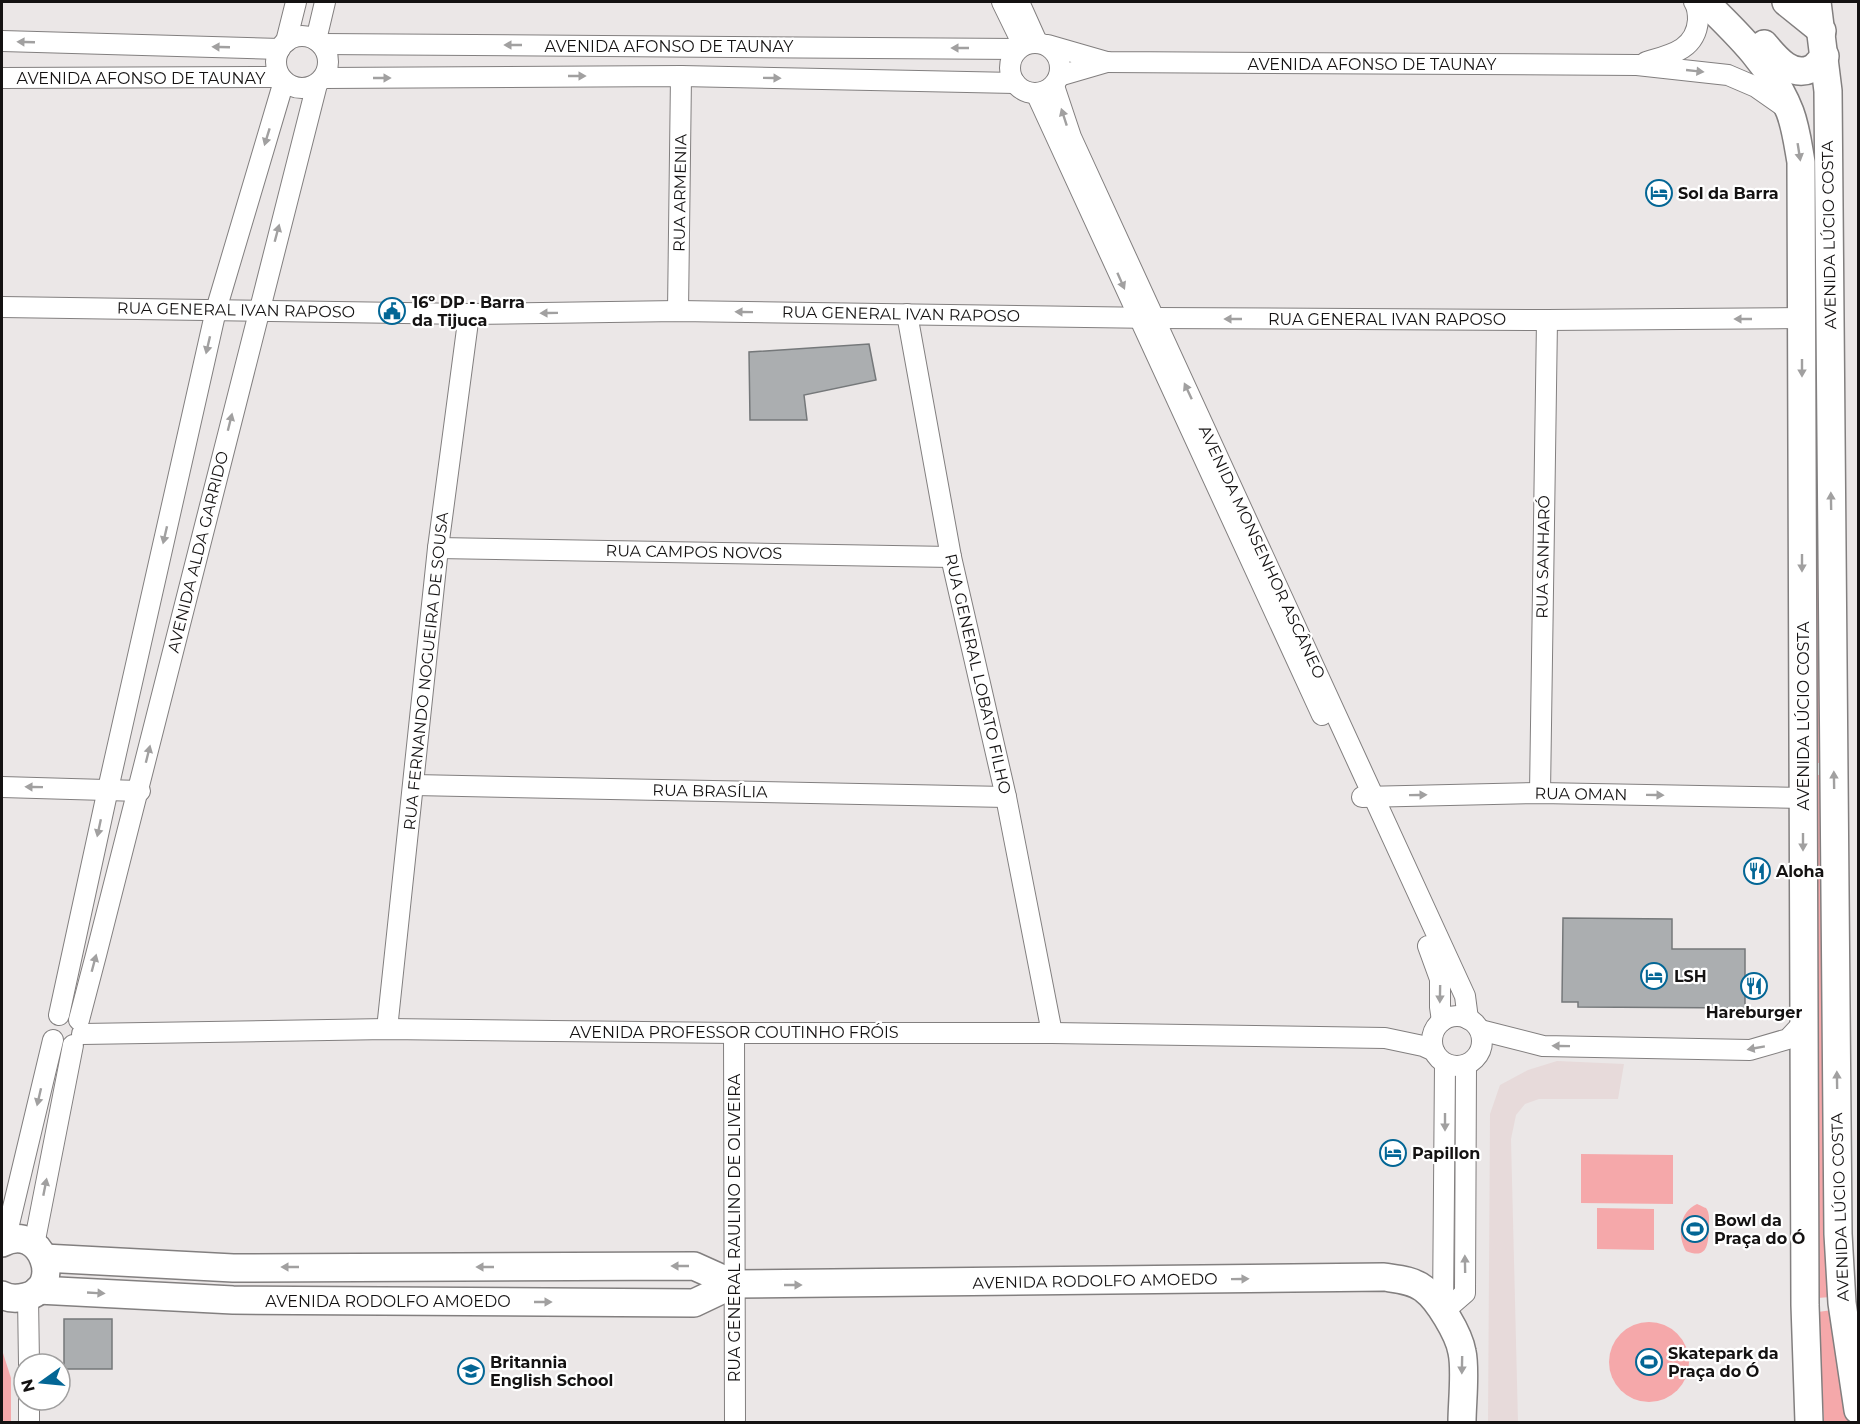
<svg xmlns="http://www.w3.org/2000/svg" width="1860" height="1424" viewBox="0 0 1860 1424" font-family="Montserrat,sans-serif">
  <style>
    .built { fill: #e7dada }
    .green { fill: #f5a8aa }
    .building { fill: #abaeb0; stroke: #75787a; stroke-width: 1.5 }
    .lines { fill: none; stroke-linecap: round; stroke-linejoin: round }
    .street-casing { stroke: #827f7f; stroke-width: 22 }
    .secondary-casing { stroke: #827f7f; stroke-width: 30 }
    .street { stroke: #fff; stroke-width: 20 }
    .secondary { stroke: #fff; stroke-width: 27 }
    .oneway { fill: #a1a0a0 }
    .labels { text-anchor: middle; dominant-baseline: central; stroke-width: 4.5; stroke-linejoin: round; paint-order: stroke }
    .street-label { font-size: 16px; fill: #141212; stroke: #fff }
    .poi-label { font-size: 16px; font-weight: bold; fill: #141212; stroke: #fff; text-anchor: start }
  </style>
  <rect width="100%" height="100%" fill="#ebe7e7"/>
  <polygon class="built" points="1557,1061 1624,1064 1618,1099 1539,1099 1525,1104 1516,1115 1511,1139 1518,1422 1488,1422 1490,1114 1500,1085 1528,1070"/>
  <g class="green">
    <polygon points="1812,311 1819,312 1823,763 1814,763"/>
    <polygon points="1815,775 1823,775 1831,1297 1817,1298"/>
    <polygon points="1581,1154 1673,1155 1673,1204 1581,1203"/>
    <path d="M1697 1204C1698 1204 1705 1208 1706 1208 1710 1213 1709 1221 1709 1227 1708 1244 1708 1260 1686 1251 1677 1235 1679 1212 1697 1204Z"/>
    <polygon points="1597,1208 1654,1209 1654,1250 1597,1249"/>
    <polygon points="1832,1310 1850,1422 1824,1422 1818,1312"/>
    <circle cx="1649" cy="1362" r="40"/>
    <polygon points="2,1350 11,1378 11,1422 2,1422"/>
  </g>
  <g class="building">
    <polygon points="869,344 876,380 804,395 807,420 750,420 749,352"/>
    <polygon points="1563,918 1672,919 1672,949 1745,949 1745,1008 1578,1007 1578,1002 1562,1002"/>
    <rect x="64" y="1319" width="48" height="50"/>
  </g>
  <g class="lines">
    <defs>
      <g id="street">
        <polyline points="1002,2 1023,45"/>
        <polyline points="1019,2 1037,42"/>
        <circle cx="302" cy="62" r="26"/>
        <polyline points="316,40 325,2"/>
        <polyline points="2,41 280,49"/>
        <polyline points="286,42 296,2"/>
        <circle cx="1035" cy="68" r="25"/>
        <polyline points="321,44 1018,49"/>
        <polyline points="1048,45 1107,62 1637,65 1728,75 1756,87 1789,110"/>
        <path d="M1646 62C1670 55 1696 50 1698 20 1698 14 1698 8 1694 2"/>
        <polyline points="1059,76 1107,62"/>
        <polyline points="2,78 280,77"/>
        <polyline points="324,78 681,76 1015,83"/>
        <polyline points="1054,86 1071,137 1465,996 1468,1019"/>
        <polyline points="1036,93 1322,715"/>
        <polyline points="2,307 469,314 678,311 1155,318 1547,320 1801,318"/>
        <polyline points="678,311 681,76"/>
        <polyline points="907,314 951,557 1006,797 1052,1033"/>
        <polyline points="438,548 951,557"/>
        <polyline points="414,785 1006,797"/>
        <polyline points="2,787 140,791"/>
        <polyline points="1540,793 1547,320"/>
        <polyline points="1362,797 1540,793 1803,798"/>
        <polyline points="1428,946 1440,979 1440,1007 1442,1021"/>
        <polyline points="59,1015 108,789 216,310 284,81"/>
        <circle cx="1457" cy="1041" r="25"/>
        <path d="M79 1020C161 709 235 396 317 84"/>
        <polyline points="387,1029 438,548 469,314"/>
        <polyline points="1480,1030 1543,1046 1750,1050 1788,1039 1805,1021"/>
        <polyline points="734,1033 735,1422"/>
        <polyline points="82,1034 387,1029 734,1033 1052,1033 1385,1038 1423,1046 1434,1051"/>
        <polyline points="5,1241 53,1040"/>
        <polyline points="34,1245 73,1045"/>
        <polyline points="28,1297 29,1364"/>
        <polyline points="1443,1312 1465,1293 1466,1065"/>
        <polyline points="1443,1312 1445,1064"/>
        <polyline points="29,1400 29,1422"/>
      </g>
      <g id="secondary">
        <path d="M1705 2C1738 34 1773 68 1790 112 1796 128 1798 145 1801 162L1805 1305 1809 1422"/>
        <polyline points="1786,2 1822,31"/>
        <polyline points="1817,2 1828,91 1838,1234 1842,1303 1858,1410"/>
        <path d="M1764 44C1775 57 1791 78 1811 69 1816 67 1821 60 1825 56"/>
        <path d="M2 1243C42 1221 65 1289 25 1297 16 1299 9 1299 2 1295"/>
        <path d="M44 1258 233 1268 694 1266 734 1284 1384 1277C1397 1279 1413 1280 1424 1289 1438 1299 1459 1334 1462 1352 1466 1370 1462 1403 1462 1422"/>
        <polyline points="38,1290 233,1300 694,1303 734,1284"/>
      </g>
    </defs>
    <use href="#street" class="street-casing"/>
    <use href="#secondary" class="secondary-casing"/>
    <use href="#street" class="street"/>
    <use href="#secondary" class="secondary"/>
  </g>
  <defs><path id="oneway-solid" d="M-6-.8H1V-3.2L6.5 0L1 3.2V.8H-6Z" transform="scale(1.5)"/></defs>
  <g class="oneway">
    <use href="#oneway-solid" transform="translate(26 42) rotate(-178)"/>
    <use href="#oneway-solid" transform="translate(513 45) rotate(-180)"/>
    <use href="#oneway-solid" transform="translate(221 47) rotate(-178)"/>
    <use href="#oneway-solid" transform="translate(960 48) rotate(-180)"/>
    <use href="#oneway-solid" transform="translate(1695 71) rotate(6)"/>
    <use href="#oneway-solid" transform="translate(577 76)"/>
    <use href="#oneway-solid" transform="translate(382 78)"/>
    <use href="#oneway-solid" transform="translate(772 78) rotate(1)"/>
    <use href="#oneway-solid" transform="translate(1064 117) rotate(-108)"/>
    <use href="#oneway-solid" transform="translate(267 137) rotate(107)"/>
    <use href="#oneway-solid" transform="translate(1799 152) rotate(81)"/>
    <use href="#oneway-solid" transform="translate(277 233) rotate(-75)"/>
    <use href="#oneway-solid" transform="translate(1121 281) rotate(66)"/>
    <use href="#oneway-solid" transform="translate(744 312) rotate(-179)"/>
    <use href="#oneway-solid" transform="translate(549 313) rotate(179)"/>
    <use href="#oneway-solid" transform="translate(1233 319) rotate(-180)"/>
    <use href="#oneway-solid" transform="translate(1743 319) rotate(180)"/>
    <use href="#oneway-solid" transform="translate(208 345) rotate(103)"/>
    <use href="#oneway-solid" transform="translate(1802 368) rotate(90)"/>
    <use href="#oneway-solid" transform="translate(1188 391) rotate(-115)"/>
    <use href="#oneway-solid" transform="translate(230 422) rotate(-76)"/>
    <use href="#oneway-solid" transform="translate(1831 501) rotate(-91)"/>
    <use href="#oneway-solid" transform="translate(165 535) rotate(103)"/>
    <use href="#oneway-solid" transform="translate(1802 563) rotate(90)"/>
    <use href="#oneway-solid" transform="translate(148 754) rotate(-76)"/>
    <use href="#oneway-solid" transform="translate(1834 780) rotate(-91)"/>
    <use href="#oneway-solid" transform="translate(34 787) rotate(-179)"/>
    <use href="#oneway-solid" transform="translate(1418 795) rotate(-1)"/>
    <use href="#oneway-solid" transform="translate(1655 795) rotate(1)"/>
    <use href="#oneway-solid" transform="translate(99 828) rotate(102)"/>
    <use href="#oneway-solid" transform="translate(1803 842) rotate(90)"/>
    <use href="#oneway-solid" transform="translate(94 963) rotate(-75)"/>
    <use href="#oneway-solid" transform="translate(1440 994) rotate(91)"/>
    <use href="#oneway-solid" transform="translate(1561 1046) rotate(-179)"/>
    <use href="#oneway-solid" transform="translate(1756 1048) rotate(170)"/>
    <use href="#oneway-solid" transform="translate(1837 1080) rotate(-91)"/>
    <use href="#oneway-solid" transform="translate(39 1097) rotate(103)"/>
    <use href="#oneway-solid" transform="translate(1445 1122) rotate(90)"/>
    <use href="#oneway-solid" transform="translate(45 1187) rotate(-79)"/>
    <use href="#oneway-solid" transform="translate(1465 1264) rotate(-91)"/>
    <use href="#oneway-solid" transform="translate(680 1266) rotate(180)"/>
    <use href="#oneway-solid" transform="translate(290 1267) rotate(180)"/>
    <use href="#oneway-solid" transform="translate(485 1267) rotate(180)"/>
    <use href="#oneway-solid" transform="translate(1240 1279) rotate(-1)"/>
    <use href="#oneway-solid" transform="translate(793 1285)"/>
    <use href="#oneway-solid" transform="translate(96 1293) rotate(3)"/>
    <use href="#oneway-solid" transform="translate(543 1302)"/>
    <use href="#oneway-solid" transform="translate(1462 1365) rotate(91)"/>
  </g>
  <defs>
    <symbol id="hotel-ring" viewBox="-11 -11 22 22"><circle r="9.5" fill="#fff" stroke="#036695" stroke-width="1.5"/><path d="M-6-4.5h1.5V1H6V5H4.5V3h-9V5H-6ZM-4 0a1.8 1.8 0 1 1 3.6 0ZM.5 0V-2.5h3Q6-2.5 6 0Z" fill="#036695"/></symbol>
    <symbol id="civic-ring" viewBox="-11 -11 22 22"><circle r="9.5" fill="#fff" stroke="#036695" stroke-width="1.5"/><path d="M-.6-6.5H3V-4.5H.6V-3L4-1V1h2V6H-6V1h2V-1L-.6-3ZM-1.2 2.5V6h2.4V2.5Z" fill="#036695"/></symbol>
    <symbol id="restaurant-ring" viewBox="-11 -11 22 22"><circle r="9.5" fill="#fff" stroke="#036695" stroke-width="1.5"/><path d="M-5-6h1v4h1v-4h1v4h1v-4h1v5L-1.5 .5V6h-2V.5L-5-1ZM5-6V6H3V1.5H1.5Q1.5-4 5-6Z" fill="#036695"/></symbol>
    <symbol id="stadium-ring" viewBox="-11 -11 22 22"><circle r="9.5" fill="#fff" stroke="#036695" stroke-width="1.5"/><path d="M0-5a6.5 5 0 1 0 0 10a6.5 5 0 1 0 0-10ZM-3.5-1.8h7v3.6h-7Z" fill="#036695"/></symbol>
    <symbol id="school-ring" viewBox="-11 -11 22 22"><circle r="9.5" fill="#fff" stroke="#036695" stroke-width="1.5"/><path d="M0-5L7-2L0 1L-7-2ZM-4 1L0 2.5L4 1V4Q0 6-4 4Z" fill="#036695"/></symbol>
  </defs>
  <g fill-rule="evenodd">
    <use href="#hotel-ring" x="1644" y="178" width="30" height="30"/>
    <use href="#civic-ring" x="377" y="296" width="30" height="30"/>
    <use href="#restaurant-ring" x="1742" y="856" width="30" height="30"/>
    <use href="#hotel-ring" x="1639" y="961" width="30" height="30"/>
    <use href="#restaurant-ring" x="1739" y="971" width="30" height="30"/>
    <use href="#hotel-ring" x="1378" y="1138" width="30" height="30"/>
    <use href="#stadium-ring" x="1680" y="1214" width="30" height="30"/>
    <use href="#stadium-ring" x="1634" y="1347" width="30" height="30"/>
    <use href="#school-ring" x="456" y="1356" width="30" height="30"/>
  </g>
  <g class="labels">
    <g class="street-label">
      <text x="669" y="46">AVENIDA AFONSO DE TAUNAY</text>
      <text x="1372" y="64">AVENIDA AFONSO DE TAUNAY</text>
      <text x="141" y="78">AVENIDA AFONSO DE TAUNAY</text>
      <text transform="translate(680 193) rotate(-89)">RUA ARMENIA</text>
      <text transform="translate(1829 235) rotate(-91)">AVENIDA LÚCIO COSTA</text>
      <text transform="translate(236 310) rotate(1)">RUA GENERAL IVAN RAPOSO</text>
      <text transform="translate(901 314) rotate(1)">RUA GENERAL IVAN RAPOSO</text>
      <text x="1387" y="319">RUA GENERAL IVAN RAPOSO</text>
      <text transform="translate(198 552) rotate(-76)">AVENIDA ALDA GARRIDO</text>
      <text transform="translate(694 552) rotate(1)">RUA CAMPOS NOVOS</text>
      <text transform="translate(1262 552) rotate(65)">AVENIDA MONSENHOR ASCÂNEO</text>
      <text transform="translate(1543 557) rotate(-89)">RUA SANHARÓ</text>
      <text transform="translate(426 671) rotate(-84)">RUA FERNANDO NOGUEIRA DE SOUSA</text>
      <text transform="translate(978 674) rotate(77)">RUA GENERAL LOBATO FILHO</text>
      <text transform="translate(1803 716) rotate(-90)">AVENIDA LÚCIO COSTA</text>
      <text transform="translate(710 791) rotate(1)">RUA BRASÍLIA</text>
      <text transform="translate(1581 794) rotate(1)">RUA OMAN</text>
      <text x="734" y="1032">AVENIDA PROFESSOR COUTINHO FRÓIS</text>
      <text transform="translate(1840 1207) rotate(-92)">AVENIDA LÚCIO COSTA</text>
      <text transform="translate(734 1228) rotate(-90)">RUA GENERAL RAULINO DE OLIVEIRA</text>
      <text transform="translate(1095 1281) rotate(-1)">AVENIDA RODOLFO AMOEDO</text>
      <text x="388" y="1301">AVENIDA RODOLFO AMOEDO</text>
    </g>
    <g class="poi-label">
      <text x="1678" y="193">Sol da Barra</text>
      <text x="412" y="302">16º DP - Barra<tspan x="412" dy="18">da Tijuca</tspan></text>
      <text x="1776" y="871">Aloha</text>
      <text x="1674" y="976">LSH</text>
      <text x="1754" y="1012" text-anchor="middle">Hareburger</text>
      <text x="1412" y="1153">Papillon</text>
      <text x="1714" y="1220">Bowl da<tspan x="1714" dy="18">Praça do Ó</tspan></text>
      <text x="1668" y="1353">Skatepark da<tspan x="1668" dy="18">Praça do Ó</tspan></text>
      <text x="490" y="1362">Britannia<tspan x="490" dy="18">English School</tspan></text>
    </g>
  </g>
  <rect width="1860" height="1424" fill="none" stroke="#141212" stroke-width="6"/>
  <g transform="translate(42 1382) rotate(255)"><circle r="28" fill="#ffffff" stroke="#a1a0a0" stroke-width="1.5"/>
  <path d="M0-4.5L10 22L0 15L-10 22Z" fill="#036695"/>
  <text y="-9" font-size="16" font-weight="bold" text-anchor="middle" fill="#141212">N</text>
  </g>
</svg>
